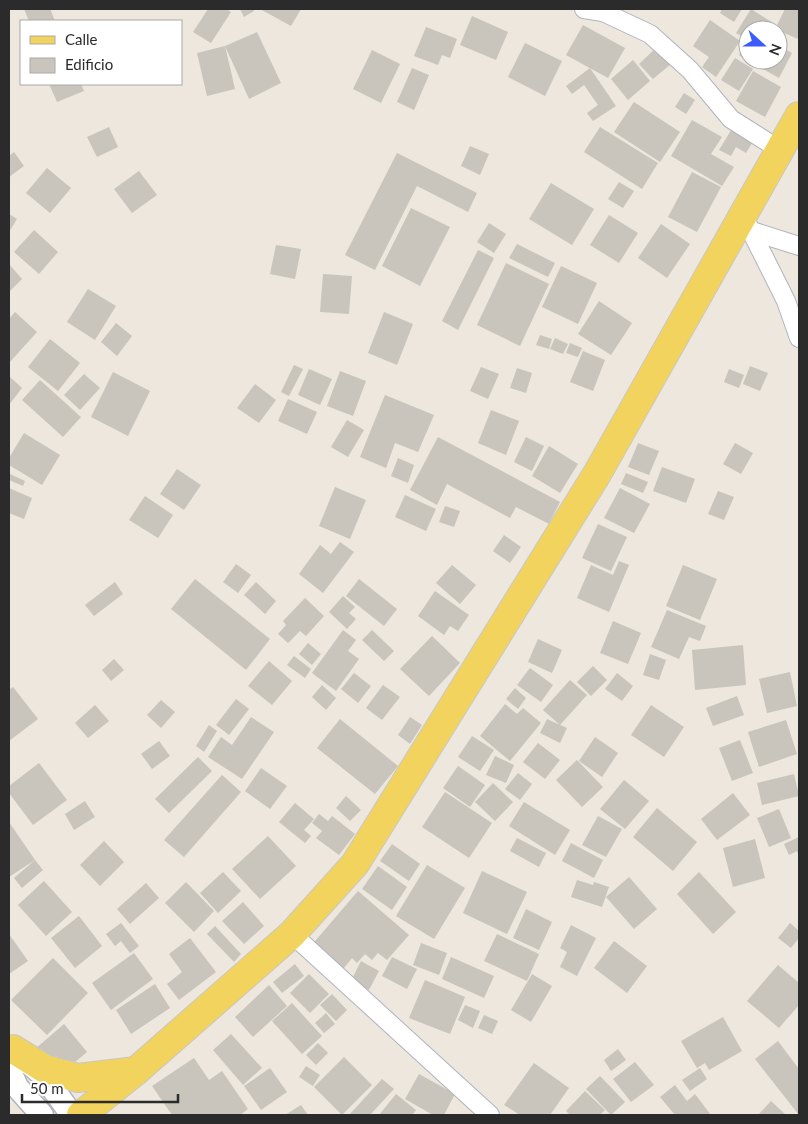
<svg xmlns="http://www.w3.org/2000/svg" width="808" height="1124" viewBox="0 0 808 1124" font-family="Lato,sans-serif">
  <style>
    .building { fill: #c9c5bc }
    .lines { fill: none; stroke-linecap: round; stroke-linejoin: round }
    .minor-casing { stroke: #b1b3bf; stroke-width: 20 }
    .tertiary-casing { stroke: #b1b3bf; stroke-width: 25 }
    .primary-casing { stroke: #c8c8c8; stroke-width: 30 }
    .minor { stroke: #fff; stroke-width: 18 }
    .tertiary { stroke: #fff; stroke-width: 22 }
    .primary { stroke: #f2d35d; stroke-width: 28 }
  </style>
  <rect width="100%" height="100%" fill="#ede7dd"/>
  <g class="building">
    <polygon points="24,9 50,9 55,21 29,21"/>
    <polygon points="208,9 226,9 231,12 211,43 193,32"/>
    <polygon points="240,9 253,9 254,11 244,17"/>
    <polygon points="260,9 301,9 291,26"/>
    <polygon points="722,9 742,9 734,22 720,13"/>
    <polygon points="751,9 775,24 771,30 748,30 748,40 736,33"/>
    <polygon points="785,9 799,9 798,39 775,29"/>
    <polygon points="472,16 508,32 496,60 460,45"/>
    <polygon points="710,20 740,41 716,77 702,67 709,57 693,46"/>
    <polygon points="583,25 625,48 608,78 566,55"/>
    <polygon points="426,27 457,39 450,58 442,55 438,65 414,56"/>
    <polygon points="257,32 281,83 249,99 225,46"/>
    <polygon points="525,43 562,61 545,96 508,77"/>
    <polygon points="746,43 748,60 757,60 754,65 739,55"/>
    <polygon points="778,45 792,53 779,78 756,65 759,60 778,60"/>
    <polygon points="225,46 235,89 207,96 197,53"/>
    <polygon points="656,48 671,64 653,79 639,64"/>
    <polygon points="372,50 400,64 381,103 353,89"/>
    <polygon points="735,58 753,69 739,91 721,80"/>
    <polygon points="633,60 650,81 628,100 611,79"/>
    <polygon points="412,68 429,75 414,110 397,102"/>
    <polygon points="590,68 616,106 593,121 587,113 598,105 584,85 572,94 566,86"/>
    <polygon points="753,71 781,87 765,117 736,101"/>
    <polygon points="49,84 81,84 84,91 57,102"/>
    <polygon points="684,93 695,100 686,114 675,107"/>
    <polygon points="634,102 680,132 660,162 614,132"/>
    <polygon points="692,120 722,137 711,154 734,167 722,186 671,156"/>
    <polygon points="109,127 118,147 97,157 87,137"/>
    <polygon points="600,127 658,163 642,189 584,152"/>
    <polygon points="733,127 754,140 746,153 736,147 731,156 719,150"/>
    <polygon points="470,146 489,154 480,175 461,166"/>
    <polygon points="14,152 24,166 9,177 9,156"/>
    <polygon points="397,153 477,193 468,212 417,186 375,270 345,255"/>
    <polygon points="47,168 71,188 50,213 26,193"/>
    <polygon points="139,171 157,195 132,213 114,189"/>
    <polygon points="692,172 721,187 697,232 668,217"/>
    <polygon points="619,182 634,191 623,208 608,199"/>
    <polygon points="551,183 594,209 572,245 529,219"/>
    <polygon points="411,208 450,227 420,286 382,266"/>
    <polygon points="9,214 17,219 9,232"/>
    <polygon points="609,215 638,233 619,263 590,245"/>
    <polygon points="489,223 506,234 494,253 477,242"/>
    <polygon points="661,224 690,244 667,278 638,258"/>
    <polygon points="34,230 58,252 39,274 14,252"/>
    <polygon points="517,244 555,263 548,277 509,258"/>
    <polygon points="276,245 301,249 295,279 270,274"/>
    <polygon points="478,250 494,258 458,330 442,321"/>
    <polygon points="506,263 549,284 520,346 477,325"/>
    <polygon points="9,264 22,279 9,292"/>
    <polygon points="561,266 597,283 578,324 542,307"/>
    <polygon points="323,274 352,276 349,314 320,312"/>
    <polygon points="88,289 116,306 95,340 67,322"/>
    <polygon points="599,301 632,323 611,355 578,334"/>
    <polygon points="15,312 37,332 9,363 9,319"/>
    <polygon points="384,312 413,324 397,365 368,353"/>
    <polygon points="116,323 132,336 117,356 101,342"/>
    <polygon points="540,335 552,339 549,349 536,345"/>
    <polygon points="555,338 568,344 563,354 550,349"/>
    <polygon points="50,339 80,363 58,391 28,367"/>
    <polygon points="570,343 582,348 578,357 566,353"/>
    <polygon points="583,351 605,360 593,391 570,382"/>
    <polygon points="294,365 303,369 289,396 281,392"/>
    <polygon points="750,366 768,373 760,391 743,384"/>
    <polygon points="481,367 499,374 488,399 470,391"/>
    <polygon points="517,368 532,373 526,393 510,388"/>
    <polygon points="309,369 332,379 320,405 298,395"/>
    <polygon points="729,369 744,375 739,388 724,382"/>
    <polygon points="340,371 366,381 353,416 327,406"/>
    <polygon points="113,372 150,391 128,436 91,417"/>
    <polygon points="84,374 100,388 80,410 64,395"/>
    <polygon points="9,376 22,388 9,405"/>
    <polygon points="40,380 81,417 63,437 22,400"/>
    <polygon points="255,384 276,400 259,423 237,408"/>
    <polygon points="385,395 434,415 418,452 395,443 386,468 360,457"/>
    <polygon points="288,399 317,412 307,434 278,421"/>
    <polygon points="491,410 519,421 506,455 478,443"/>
    <polygon points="347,420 364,430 348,457 331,447"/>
    <polygon points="24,433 60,455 42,485 9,465 9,458"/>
    <polygon points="438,437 560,502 549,524 516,507 510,518 447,484 437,505 410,490"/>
    <polygon points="526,437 544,446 532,471 514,462"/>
    <polygon points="638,443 659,451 649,475 628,467"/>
    <polygon points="735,443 753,453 741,474 723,464"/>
    <polygon points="549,446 578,464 560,493 532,476"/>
    <polygon points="398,458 414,465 408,483 391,476"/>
    <polygon points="662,467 695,479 686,503 653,491"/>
    <polygon points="177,469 201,485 184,510 160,494"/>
    <polygon points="626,473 648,482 643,493 621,484"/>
    <polygon points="10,474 25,481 23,486 9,480"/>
    <polygon points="335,487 366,500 350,539 319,526"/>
    <polygon points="9,488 32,498 24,519 9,513"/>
    <polygon points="620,488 650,504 634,533 604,518"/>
    <polygon points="718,491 734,497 724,520 708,514"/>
    <polygon points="405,495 436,509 426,531 395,517"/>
    <polygon points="145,496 173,515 158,538 129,520"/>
    <polygon points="445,506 460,511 454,527 439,522"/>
    <polygon points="598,524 627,537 611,571 582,558"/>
    <polygon points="504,535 521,547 510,563 493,551"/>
    <polygon points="340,542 354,552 323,593 299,574 320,545 331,554"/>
    <polygon points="619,561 629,565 609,612 577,598 591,565 613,575"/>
    <polygon points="236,564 251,575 238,593 223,582"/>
    <polygon points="452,565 476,585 460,604 436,583"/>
    <polygon points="683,565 717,579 700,620 666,606"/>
    <polygon points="195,579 270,639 246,670 171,609"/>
    <polygon points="359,579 397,609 384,626 346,596"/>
    <polygon points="115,582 123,594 94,616 85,605"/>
    <polygon points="256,582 276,601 265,614 244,595"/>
    <polygon points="435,591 469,615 458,631 450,626 444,635 418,616"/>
    <polygon points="343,596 355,607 349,613 356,619 347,629 329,612"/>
    <polygon points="305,598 324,616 306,636 300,631 288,643 278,634 286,625 283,621"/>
    <polygon points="667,610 706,626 700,641 689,637 679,659 651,647"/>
    <polygon points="613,621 641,633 628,664 600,653"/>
    <polygon points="343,630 356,640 348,651 359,659 336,691 312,673"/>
    <polygon points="372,630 394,651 384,661 362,640"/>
    <polygon points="432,636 460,663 429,696 400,669"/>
    <polygon points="538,639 562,650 552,673 528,662"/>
    <polygon points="308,643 321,654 312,665 299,654"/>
    <polygon points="743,645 746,685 695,690 692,650"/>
    <polygon points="650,654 666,660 659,680 643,675"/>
    <polygon points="294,656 311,669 305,678 287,665"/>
    <polygon points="114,659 124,670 111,681 102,670"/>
    <polygon points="269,661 292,681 272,705 248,686"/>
    <polygon points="593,666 607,680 591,696 577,682"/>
    <polygon points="530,668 553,685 541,702 517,685"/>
    <polygon points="790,672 797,706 767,713 759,679"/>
    <polygon points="354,673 371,686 358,703 341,689"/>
    <polygon points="617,673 633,686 622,701 605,689"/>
    <polygon points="570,680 587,695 560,725 543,710"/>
    <polygon points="322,685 336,698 326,710 312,697"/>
    <polygon points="383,685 400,697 382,720 366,708"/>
    <polygon points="13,687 38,719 9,741 9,690"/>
    <polygon points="515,688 526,698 518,709 506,699"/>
    <polygon points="737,696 744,715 713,726 706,708"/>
    <polygon points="236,699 249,709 229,735 216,725"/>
    <polygon points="161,700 175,712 161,728 147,715"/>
    <polygon points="505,704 517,714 523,708 541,723 510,761 480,736"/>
    <polygon points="95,705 109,721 88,738 75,723"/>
    <polygon points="651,705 684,727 664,757 631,735"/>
    <polygon points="251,717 274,732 242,779 208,757 221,737 232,745"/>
    <polygon points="410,717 422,725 410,744 398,735"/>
    <polygon points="340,719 398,766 375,794 317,748"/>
    <polygon points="547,719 567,728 560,743 540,733"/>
    <polygon points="786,720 797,754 759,767 748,732"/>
    <polygon points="209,725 217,731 204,752 196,746"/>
    <polygon points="472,736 494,750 480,771 458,757"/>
    <polygon points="595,737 618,753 602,777 579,761"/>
    <polygon points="740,740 753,773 732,781 719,748"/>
    <polygon points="159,741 170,756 152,769 141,754"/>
    <polygon points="538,743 560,760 545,779 523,762"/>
    <polygon points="495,756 514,765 506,783 486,775"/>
    <polygon points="198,757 212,771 169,813 155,799"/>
    <polygon points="577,760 603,787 582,807 556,780"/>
    <polygon points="39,763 67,800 33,825 9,793 9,786"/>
    <polygon points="458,766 485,785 470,807 443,788"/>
    <polygon points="261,768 287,786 270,809 245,791"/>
    <polygon points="518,773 532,784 520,800 505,789"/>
    <polygon points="794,774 799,796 762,805 757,783"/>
    <polygon points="222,775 241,792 184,857 164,840"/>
    <polygon points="624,780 649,801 625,829 600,809"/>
    <polygon points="493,783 513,802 495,821 475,802"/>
    <polygon points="445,792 492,823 469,858 422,827"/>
    <polygon points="733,793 750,815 717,840 701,819"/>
    <polygon points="346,796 361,810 350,821 336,808"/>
    <polygon points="85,801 95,817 74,830 65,814"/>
    <polygon points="524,802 570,830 555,855 509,826"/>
    <polygon points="295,803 314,819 304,830 311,836 305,843 279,822"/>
    <polygon points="657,808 697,842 673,871 633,837"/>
    <polygon points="779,809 791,838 769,847 757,818"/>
    <polygon points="319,814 328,821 332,816 355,834 339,855 316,838 322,831 312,823"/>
    <polygon points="598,816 622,829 606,857 582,845"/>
    <polygon points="9,822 35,860 9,877"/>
    <polygon points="268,836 296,866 260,899 232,869"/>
    <polygon points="799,837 799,856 797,851 789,855 784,844"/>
    <polygon points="517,838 546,853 539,867 510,851"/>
    <polygon points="755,839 765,878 733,887 723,848"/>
    <polygon points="104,841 124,862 100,886 80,865"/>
    <polygon points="571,843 603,860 594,878 562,861"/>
    <polygon points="392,844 420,864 409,881 380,861"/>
    <polygon points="35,860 43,870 22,888 14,878"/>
    <polygon points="427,865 465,888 434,939 396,916"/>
    <polygon points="378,866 407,887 392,910 362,889"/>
    <polygon points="482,871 527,892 507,934 463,913"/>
    <polygon points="223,872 241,891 218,913 200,893"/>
    <polygon points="699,872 736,912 713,934 677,894"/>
    <polygon points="629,877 657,909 634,929 606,897"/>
    <polygon points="577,880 593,885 594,882 609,887 602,907 571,897"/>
    <polygon points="44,881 72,912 46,936 18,905"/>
    <polygon points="186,882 214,911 194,932 165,903"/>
    <polygon points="146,883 159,898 130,924 117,909"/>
    <polygon points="358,891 409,935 387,960 378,953 372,960 365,954 357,963 352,958 340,973 310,947"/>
    <polygon points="243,902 264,926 244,944 222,921"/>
    <polygon points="526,909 552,922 539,950 513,938"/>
    <polygon points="79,916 102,946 75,968 51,938"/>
    <polygon points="121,923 139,946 130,953 121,941 115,946 106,934"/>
    <polygon points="790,923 799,931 799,938 791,948 778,938"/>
    <polygon points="571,925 596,938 577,976 560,967 567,952 560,948"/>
    <polygon points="215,926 241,954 234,962 207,934"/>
    <polygon points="9,934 28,961 9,974"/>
    <polygon points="497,934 539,954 527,981 484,961"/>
    <polygon points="190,938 216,972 179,1000 167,984 182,972 169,954"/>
    <polygon points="614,941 647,966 627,993 594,968"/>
    <polygon points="421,943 447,953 439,975 413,965"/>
    <polygon points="134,953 153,979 111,1010 92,983"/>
    <polygon points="392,957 417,969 407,989 382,976"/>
    <polygon points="451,957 494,976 484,998 442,979"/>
    <polygon points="53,958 88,993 47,1035 11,1000"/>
    <polygon points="361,961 379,971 369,990 351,981"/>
    <polygon points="295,964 304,976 282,993 273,982"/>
    <polygon points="778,965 799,983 799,1005 779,1028 747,1001"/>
    <polygon points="309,974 329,994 310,1013 290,993"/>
    <polygon points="532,974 552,986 531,1022 511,1010"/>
    <polygon points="425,980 465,997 450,1034 409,1018"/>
    <polygon points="155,984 170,1008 131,1034 116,1010"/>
    <polygon points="269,985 287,1006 253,1037 235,1017"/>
    <polygon points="332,994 347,1010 336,1021 320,1005"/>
    <polygon points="292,1003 322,1036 302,1054 272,1021"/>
    <polygon points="465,1005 480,1011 473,1028 458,1020"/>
    <polygon points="326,1013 335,1024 324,1033 315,1023"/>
    <polygon points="484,1015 498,1021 492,1034 478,1028"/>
    <polygon points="723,1017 742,1051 709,1070 705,1063 697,1068 681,1041"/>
    <polygon points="64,1024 87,1052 67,1069 56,1056 46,1064 34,1050"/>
    <polygon points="231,1034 262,1068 243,1085 213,1050"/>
    <polygon points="778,1041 799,1069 799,1115 755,1059"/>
    <polygon points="318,1043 328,1053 316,1065 306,1055"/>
    <polygon points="618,1049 626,1060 611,1071 604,1060"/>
    <polygon points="344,1057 372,1085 342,1115 314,1087"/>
    <polygon points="194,1058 209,1080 222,1071 248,1109 240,1115 172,1115 152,1086"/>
    <polygon points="635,1062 654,1085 631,1102 613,1079"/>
    <polygon points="534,1063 569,1088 550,1115 520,1115 504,1105"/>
    <polygon points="306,1066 320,1075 313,1086 299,1077"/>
    <polygon points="270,1068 287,1092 261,1110 244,1086"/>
    <polygon points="700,1068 707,1079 690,1091 682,1080"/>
    <polygon points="419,1074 455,1094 444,1115 433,1115 405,1099"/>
    <polygon points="600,1076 625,1102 611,1115 586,1089"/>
    <polygon points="382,1079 394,1089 370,1115 349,1115"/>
    <polygon points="675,1085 687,1101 695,1094 711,1115 675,1115 660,1097"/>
    <polygon points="585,1091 605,1110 600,1115 570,1115 566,1111"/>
    <polygon points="396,1094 416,1110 413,1114 415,1115 379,1115"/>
    <polygon points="771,1101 786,1115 758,1115"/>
    <polygon points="301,1105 308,1115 285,1115"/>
  </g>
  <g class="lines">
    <defs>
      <g id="minor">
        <polyline points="584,9 603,12 650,34 690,70 731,119 780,150"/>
        <polyline points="743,215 786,301 799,338"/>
        <polyline points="752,231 799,246"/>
        <polyline points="292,934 490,1115"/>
      </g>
      <g id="tertiary">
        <polyline points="30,1064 43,1075 72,1115"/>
        <polyline points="9,1069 17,1087 42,1115"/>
      </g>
      <g id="primary">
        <polyline points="13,1049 45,1069 78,1078 136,1071"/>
        <polyline points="81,1115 136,1071 292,934 355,864 597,474 799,116"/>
      </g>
    </defs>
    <use href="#minor" class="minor-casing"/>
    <use href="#tertiary" class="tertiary-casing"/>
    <use href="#primary" class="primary-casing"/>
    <use href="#minor" class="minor"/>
    <use href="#tertiary" class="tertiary"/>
    <use href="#primary" class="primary"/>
  </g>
  <rect width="808" height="1124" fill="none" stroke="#2b2b2b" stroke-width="20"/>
  <rect x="20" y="20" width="162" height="65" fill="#ffffff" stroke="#aaaaaa"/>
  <rect x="30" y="36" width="25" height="8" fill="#f2d35d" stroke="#aaaaaa"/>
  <text x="65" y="45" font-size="15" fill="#2b2b2b">Calle</text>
  <rect x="30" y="58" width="25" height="15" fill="#c9c5bc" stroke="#aaaaaa"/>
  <text x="65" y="70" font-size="15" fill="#2b2b2b">Edificio</text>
  <g transform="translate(763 45) rotate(111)"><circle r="24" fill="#ffffff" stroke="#aaaaaa"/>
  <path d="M0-4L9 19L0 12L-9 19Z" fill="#3c5bfc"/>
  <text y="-8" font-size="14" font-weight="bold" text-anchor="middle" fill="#2b2b2b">N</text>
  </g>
  <path d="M22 1094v8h156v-8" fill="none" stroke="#2b2b2b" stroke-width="2.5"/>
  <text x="30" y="1094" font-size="15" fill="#2b2b2b" stroke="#ffffff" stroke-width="4" paint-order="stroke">50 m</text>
</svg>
